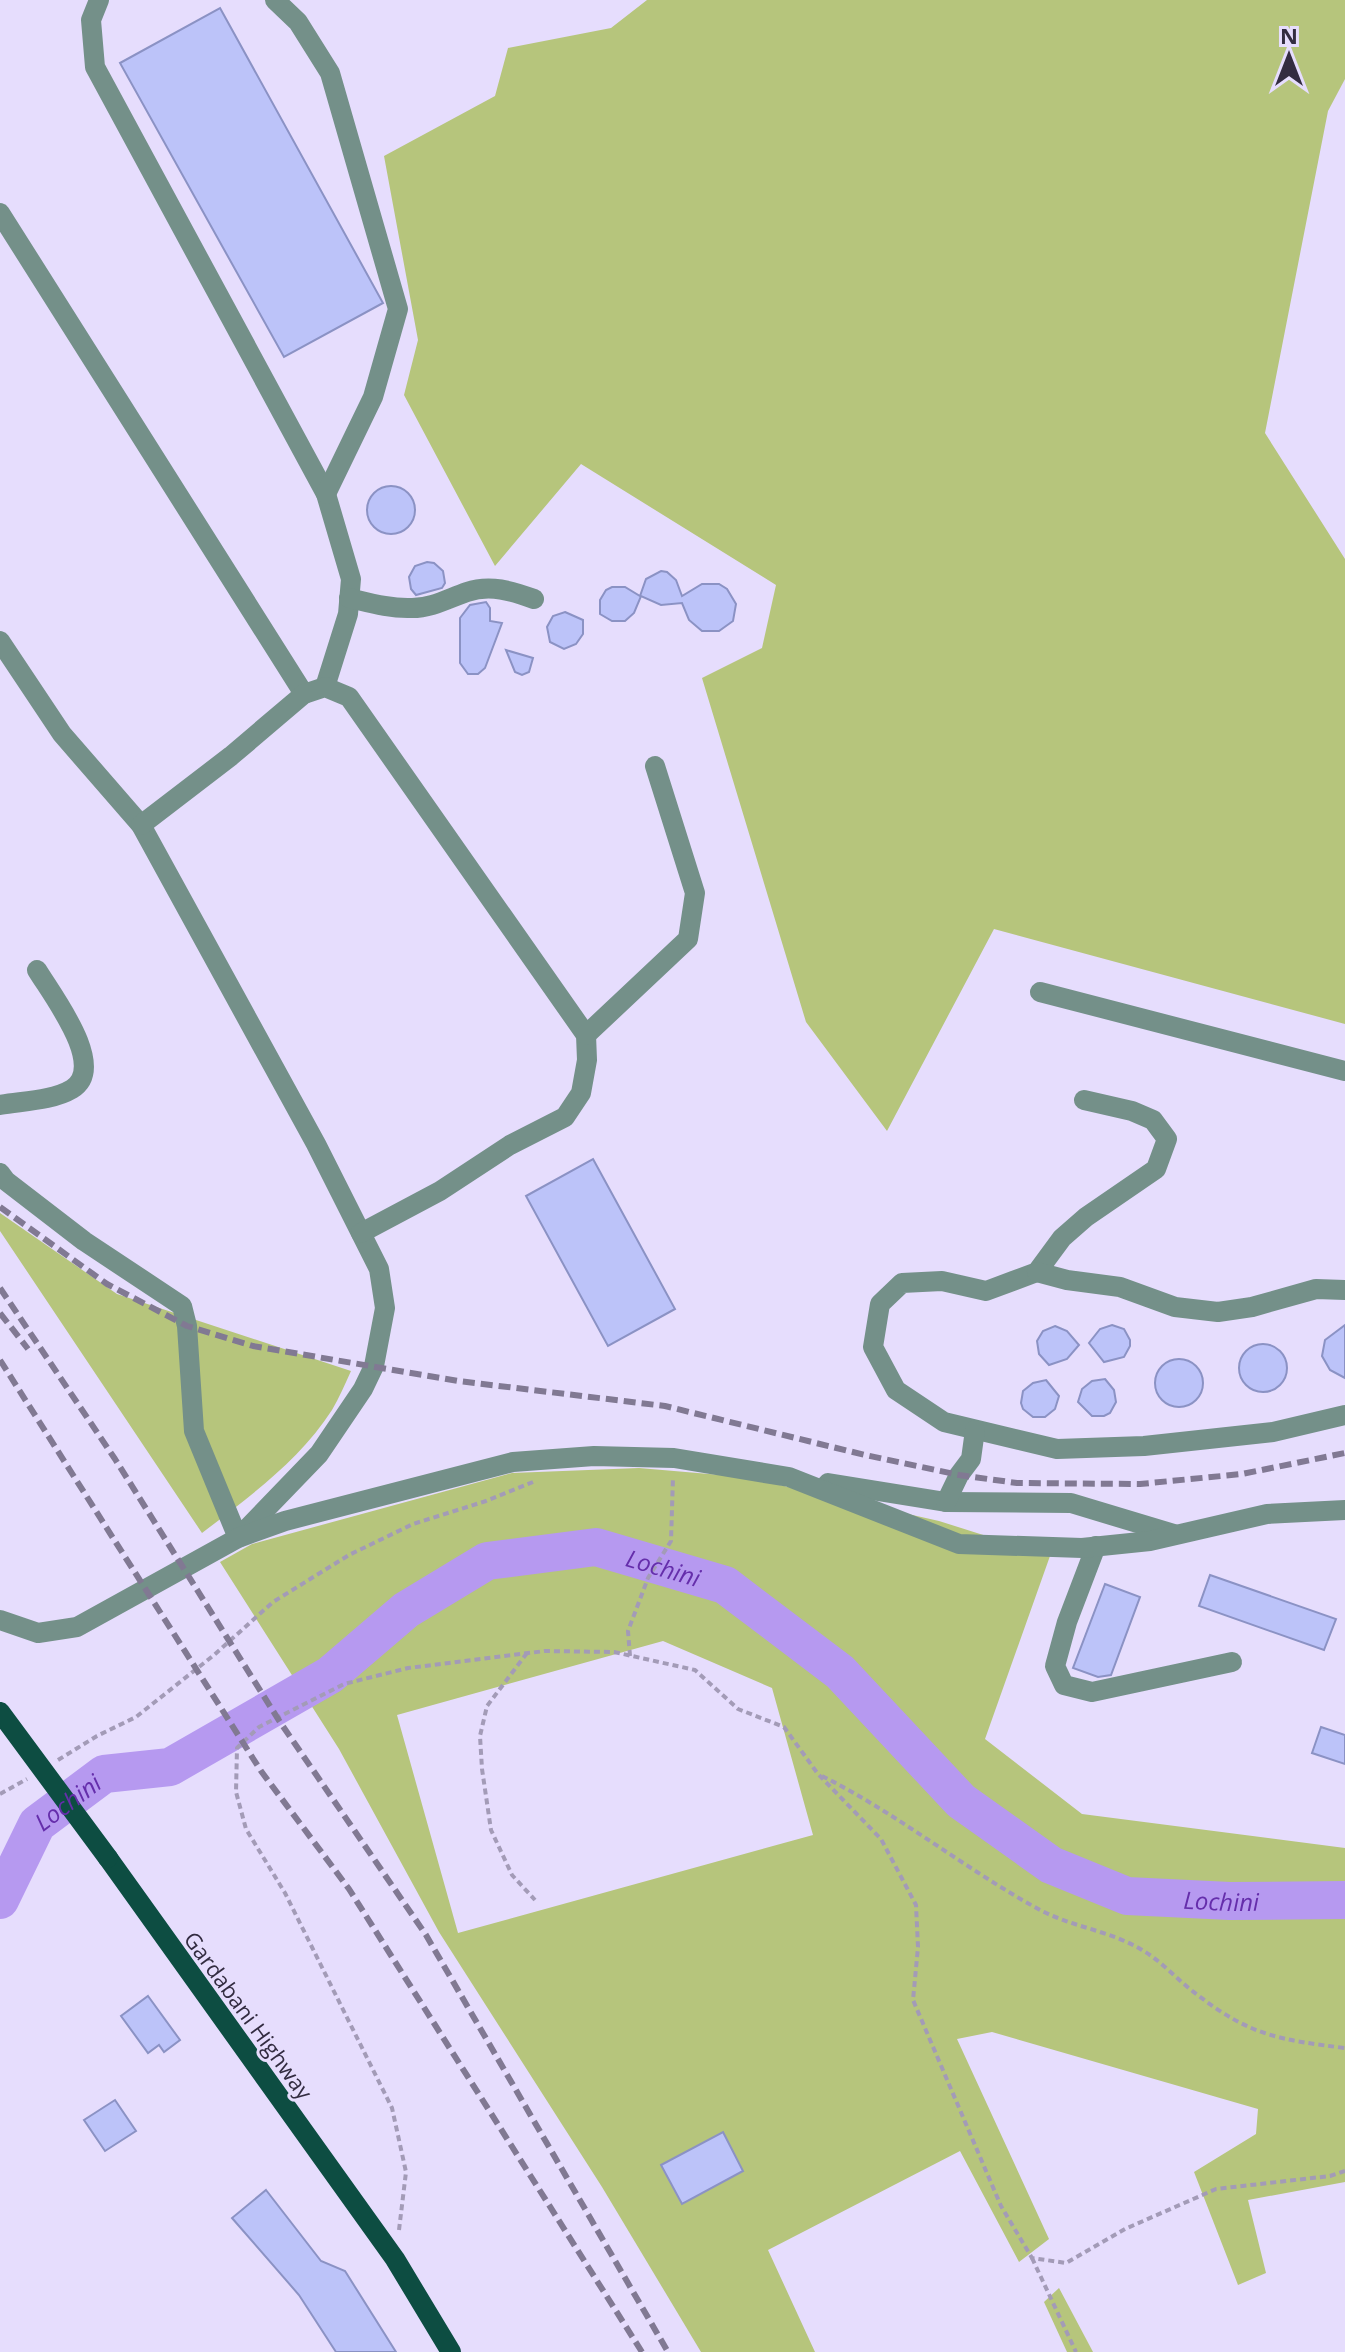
<svg xmlns="http://www.w3.org/2000/svg" width="1345" height="2352" viewBox="0 0 1345 2352" font-family="'Open Sans',sans-serif">
  <style>
    .green { fill: #b6c57c; fill-rule: evenodd }
    .lines { fill: none; stroke-linecap: round; stroke-linejoin: round }
    .river { stroke: #b699f0; stroke-width: 38 }
    .building { fill: #bcc3f9; stroke: #8b92c4; stroke-width: 2 }
    .path { stroke: #a39bb7; stroke-width: 4; stroke-dasharray: 6 4; stroke-linecap: butt }
    .minor { stroke: #749089; stroke-width: 20 }
    .major { stroke: #0d4d42; stroke-width: 20 }
    .rail { stroke: #817993; stroke-width: 6; stroke-dasharray: 12 6; stroke-linecap: butt }
    .major-bridge { stroke: #0d4d42; stroke-width: 20 }
    .labels { text-anchor: middle; dominant-baseline: central; stroke-width: 6; stroke-linejoin: round; paint-order: stroke }
    .street-label { font-size: 22px; fill: #332c41; stroke: #e6ddfd }
    .water-label { font-size: 24px; font-style: italic; fill: #652eab; stroke: #e6ddfd }
  </style>
  <rect width="100%" height="100%" fill="#e6ddfd"/>
  <g class="green">
    <polygon points="647,0 1345,0 1345,79 1328,111 1265,433 1345,559 1345,1024 994,929 887,1131 806,1022 702,678 762,648 776,585 581,464 495,566 404,395 418,340 384,156 495,96 508,48 611,28"/>
    <path d="M0 1213 117 1294 351 1371C345 1384 339 1398 332 1410 299 1461 249 1497 202 1533L0 1231Z"/>
    <path d="M639 1468 744 1477 939 1521 1050 1556 985 1739 1082 1814 1345 1848V2182L1248 2200 1266 2273 1238 2285 1194 2172 1256 2134 1258 2109 992 2032 957 2039 1049 2239 1019 2262 960 2151 768 2250 815 2352H701L602 2187 439 1932 339 1749 220 1562 252 1544 512 1473ZM663 1641 772 1688 813 1835 458 1933 397 1715Z"/>
    <polygon points="1059,2288 1093,2352 1067,2352 1044,2302"/>
  </g>
  <g class="lines">
    <path class="river" id="s1" d="M0 1900 37 1824 104 1774 170 1767 330 1675 406 1610 487 1561 596 1547 725 1585 840 1672 961 1801 1051 1865 1127 1896 1230 1901 1345 1900"/>
  </g>
  <g class="building">
    <polygon points="220,8 383,303 284,357 120,63"/>
    <circle cx="391" cy="510" r="24"/>
    <polygon points="427,562 434,563 443,571 445,583 442,588 416,595 411,589 409,577 415,566"/>
    <polygon points="661,571 667,572 676,580 682,596 702,584 719,584 727,589 736,604 733,621 719,631 702,631 689,620 682,603 661,605 641,596 634,613 625,621 612,621 600,614 600,600 606,590 612,587 625,587 640,596 646,579"/>
    <polygon points="486,602 490,608 490,621 502,623 485,668 478,674 468,674 460,663 460,618 470,605"/>
    <polygon points="565,612 583,620 583,634 576,644 564,649 550,642 547,627 553,616"/>
    <polygon points="506,650 533,658 529,672 522,675 515,672"/>
    <polygon points="593,1159 675,1309 608,1346 526,1196"/>
    <polygon points="1112,1325 1124,1329 1130,1340 1130,1346 1124,1357 1104,1362 1089,1343 1100,1329"/>
    <polygon points="1345,1325 1345,1378 1330,1370 1322,1356 1325,1340"/>
    <polygon points="1055,1326 1067,1331 1079,1345 1067,1359 1049,1365 1039,1354 1037,1341 1043,1331"/>
    <circle cx="1263" cy="1368" r="24"/>
    <circle cx="1179" cy="1383" r="24"/>
    <polygon points="1105,1379 1114,1390 1116,1402 1110,1413 1104,1416 1092,1416 1078,1402 1082,1389 1092,1381"/>
    <polygon points="1046,1380 1059,1396 1055,1409 1045,1417 1033,1417 1023,1409 1021,1403 1023,1391 1033,1383"/>
    <polygon points="1210,1575 1336,1619 1324,1650 1199,1606"/>
    <polygon points="1105,1584 1140,1597 1111,1675 1098,1677 1073,1668"/>
    <polygon points="1321,1727 1345,1735 1345,1764 1312,1753"/>
    <polygon points="148,1996 180,2040 164,2052 159,2045 148,2053 121,2016"/>
    <polygon points="115,2100 136,2131 105,2151 84,2120"/>
    <polygon points="723,2132 743,2171 682,2204 661,2165"/>
    <polygon points="266,2190 321,2261 345,2271 396,2352 336,2352 299,2295 232,2218"/>
  </g>
  <g class="lines">
    <g class="path">
      <polyline points="527,1653 487,1706 480,1736 482,1769 491,1830 512,1875 535,1900"/>
      <polyline points="630,1656 628,1631 648,1578 671,1541 673,1477"/>
      <polyline points="58,1760 97,1736 136,1717 214,1655 273,1602 349,1555 413,1524 486,1501 533,1482"/>
      <path d="M822 1776C898 1814 965 1869 1040 1910 1072 1927 1111 1931 1142 1950 1163 1962 1179 1982 1199 1996 1251 2036 1281 2040 1345 2048"/>
      <polyline points="0,1794 27,1779"/>
      <polyline points="399,2230 406,2172 392,2108 285,1893 246,1829 236,1792 237,1748 259,1727 344,1684 408,1668 545,1651 614,1652 695,1670 738,1709 784,1727 818,1774 881,1839 916,1905 918,1947 913,2000 1001,2206 1032,2258 1066,2263 1125,2229 1216,2189 1330,2176 1345,2171"/>
      <polyline points="1032,2258 1076,2352"/>
    </g>
    <g class="minor">
      <polyline points="99,0 91,20 95,67 326,494 351,579 348,614 325,687"/>
      <polyline points="275,0 298,22 330,73 398,309 373,397 326,494"/>
      <polyline points="0,213 304,694"/>
      <path d="M349 598C370 603 391 609 412 608 432 608 449 598 467 592 490 584 512 591 534 599"/>
      <polyline points="0,641 62,734 141,825 316,1144 379,1269 385,1308 374,1366 363,1389 319,1454 238,1538 194,1431 187,1326 182,1306 84,1241 6,1181 0,1173"/>
      <polyline points="141,825 231,756 304,694 325,687 349,697 586,1035 587,1060 581,1093 565,1117 510,1145 440,1191 361,1233"/>
      <polyline points="1040,992 1345,1071"/>
      <polyline points="586,1035 688,939 695,893 655,766"/>
      <polyline points="1084,1100 1132,1111 1153,1120 1167,1139 1156,1169 1086,1217 1062,1238 1037,1272 986,1291 942,1281 902,1283 880,1304 873,1347 896,1390 944,1422 1057,1449 1144,1446 1273,1432 1345,1415"/>
      <path d="M0 1105C22 1101 52 1101 72 1089 108 1067 52 995 37 970"/>
      <polyline points="1037,1272 1067,1280 1120,1287 1175,1307 1218,1312 1252,1307 1316,1289 1345,1290"/>
      <polyline points="828,1483 946,1502 1071,1503 1174,1534"/>
      <polyline points="946,1502 959,1475 971,1459 975,1430"/>
      <polyline points="1096,1546 1067,1622 1055,1666 1064,1685 1092,1692 1232,1662"/>
      <polyline points="0,1620 38,1633 77,1627 238,1538 285,1521 513,1462 594,1456 674,1458 789,1477 959,1544 1082,1548 1150,1541 1267,1514 1345,1510"/>
    </g>
    <polyline class="major" points="108,1858 395,2259 451,2352"/>
    <g class="rail">
      <polyline points="0,1207 107,1284 187,1326 253,1346 458,1381 665,1406 865,1455 959,1475 1017,1483 1140,1484 1242,1474 1345,1453"/>
      <polyline points="0,1288 115,1459 280,1722 426,1935 668,2352"/>
      <polyline points="0,1313 28,1349"/>
      <polyline points="0,1360 261,1771 349,1889 642,2352"/>
    </g>
    <polyline class="major-bridge" points="0,1712 108,1858"/>
  </g>
  <g class="labels">
    <g class="street-label">
      <text transform="translate(249 2015) rotate(54)">Gardabani Highway</text>
    </g>
    <g class="water-label">
      <text stroke="none"><textPath href="#s1" startOffset="794">Lochini</textPath></text>
      <text stroke="none"><textPath href="#s1" startOffset="122">Lochini</textPath></text>
      <text stroke="none"><textPath href="#s1" startOffset="1466">Lochini</textPath></text>
    </g>
  </g>
  <g transform="translate(1289 56)" stroke="#e6ddfd" stroke-width="6" paint-order="stroke">
  <path d="M0-6L14 30L0 20L-14 30Z" fill="#332c41"/>
  <text y="-12" font-size="22" font-weight="bold" text-anchor="middle" fill="#332c41">N</text>
  </g>
</svg>
